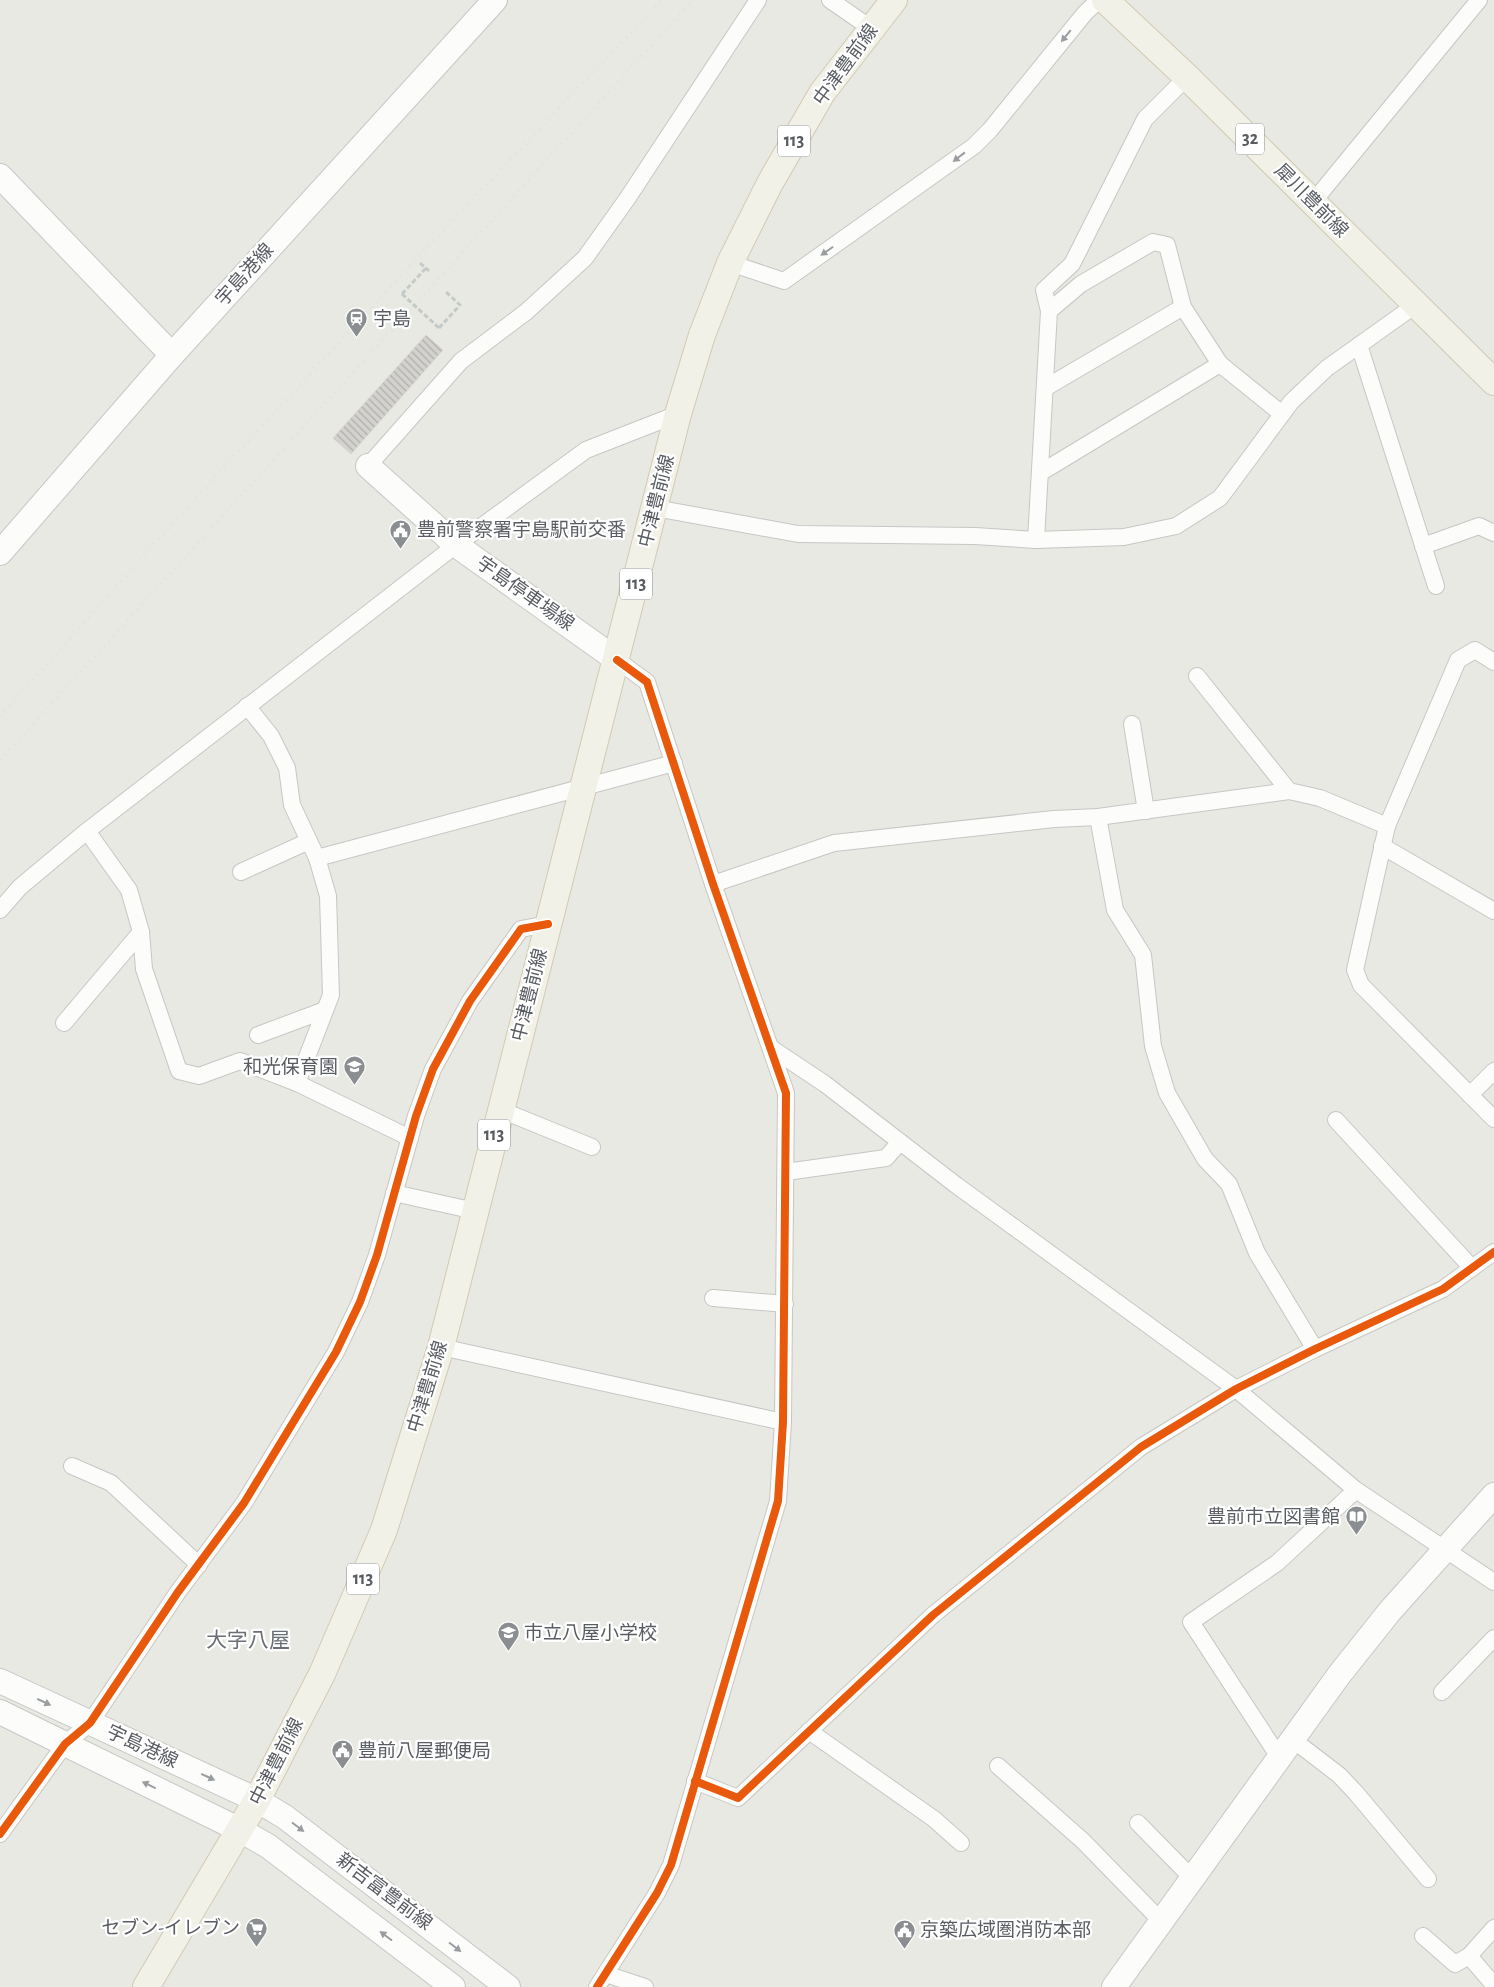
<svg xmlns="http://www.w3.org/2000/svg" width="1494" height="1987" viewBox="0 0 1494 1987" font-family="'Alegreya Sans','Noto Sans JP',sans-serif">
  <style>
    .building { fill: url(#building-back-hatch); stroke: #d8d7d3 }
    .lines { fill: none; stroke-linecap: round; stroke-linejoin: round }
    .street-casing { stroke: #c6c6c4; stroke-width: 18 }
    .secondary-casing { stroke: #c6c7c6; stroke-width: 26 }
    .primary-casing { stroke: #d1cab2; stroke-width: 28 }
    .path { stroke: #c4cac7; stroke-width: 3; stroke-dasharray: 5 2.5; stroke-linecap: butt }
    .street { stroke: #fcfcfb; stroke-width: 16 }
    .secondary { stroke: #fcfcfb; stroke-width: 24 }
    .primary { stroke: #f2f1e7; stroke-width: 26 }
    .rail { stroke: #e1e2e1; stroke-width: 4; stroke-dasharray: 1 6; stroke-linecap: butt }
    .path-bridge { stroke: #c4cac7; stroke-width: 3; stroke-dasharray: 5 2.5; stroke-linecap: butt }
    .cycleway-casing { stroke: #fff; stroke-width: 11 }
    .cycleway { stroke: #e8590c; stroke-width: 8 }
    .oneway { fill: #9a9d9f }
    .labels { text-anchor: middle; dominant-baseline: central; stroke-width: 4.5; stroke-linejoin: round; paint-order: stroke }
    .shield { fill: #fff; stroke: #8b8e91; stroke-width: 1 }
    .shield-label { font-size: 18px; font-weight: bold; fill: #595d62 }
    .street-label { font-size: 19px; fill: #595d62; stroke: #fff }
    .poi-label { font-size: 19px; fill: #595d62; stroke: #fff; text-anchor: start }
    .quarter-label { font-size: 21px; fill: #6a6f74; stroke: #fff }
  </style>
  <defs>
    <pattern id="building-back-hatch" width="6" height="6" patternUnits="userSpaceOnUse" patternTransform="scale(1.25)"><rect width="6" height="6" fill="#d3d2cf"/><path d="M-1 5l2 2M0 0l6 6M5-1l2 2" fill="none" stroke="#aeaeab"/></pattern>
  </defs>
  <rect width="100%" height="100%" fill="#e9e9e4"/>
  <polygon class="building" points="426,335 443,350 351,454 333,438"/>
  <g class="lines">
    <defs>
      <g id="street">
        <polyline points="830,0 872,29"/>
        <polyline points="1313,202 1479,0"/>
        <polyline points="730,263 784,281 974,146 990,130 1085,13 1099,0"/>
        <polyline points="1049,311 1081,284 1153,242 1167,245 1183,307"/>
        <polyline points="1359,345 1436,586"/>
        <polyline points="1045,388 1183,307 1220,364"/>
        <polyline points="368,466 461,361 526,312 585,258 627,199 758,0"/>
        <polyline points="1040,473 1220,364 1282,414"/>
        <polyline points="655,508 798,534 975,536 1036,540 1124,537 1176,526 1220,498 1291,402 1327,368 1417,304"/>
        <polyline points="1036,540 1049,311 1044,290 1072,264 1145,119 1187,77"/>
        <polyline points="1423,546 1479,526 1494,533"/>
        <polyline points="1494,662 1475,650 1458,660 1387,826 1355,970 1361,985 1494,1119"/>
        <polyline points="1197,676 1289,791"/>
        <polyline points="247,706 271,736 287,768 292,805 317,858 328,896 331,995 297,1083"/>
        <polyline points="1132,724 1146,811"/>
        <polyline points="1098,817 1115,910 1143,955 1153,1046 1167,1093 1205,1159 1229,1184 1257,1253 1315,1349"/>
        <polyline points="87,831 129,890 141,932 144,969 179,1071 199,1076 240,1061 297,1083 410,1138"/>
        <polyline points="1382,846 1494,911"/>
        <polyline points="317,858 674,763"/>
        <polyline points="241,872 309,841"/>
        <polyline points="713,884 834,843 1054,819 1098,817 1289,791 1320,798 1387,826"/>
        <polyline points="0,910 20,887 87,831 456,545 586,450 678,414"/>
        <polyline points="64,1023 141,932"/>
        <polyline points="258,1035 325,1010"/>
        <polyline points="771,1048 825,1084 956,1185 1236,1389 1356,1490 1494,1582"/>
        <polyline points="1470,1095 1494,1071"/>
        <polyline points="501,1110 592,1147"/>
        <polyline points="1336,1120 1472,1268"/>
        <polyline points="786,1172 886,1158 900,1142"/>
        <polyline points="394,1193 475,1211"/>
        <polyline points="713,1298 785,1304"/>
        <polyline points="441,1347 783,1422"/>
        <polyline points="72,1466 111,1483 199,1565"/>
        <polyline points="1442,1692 1494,1638"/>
        <polyline points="809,1731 934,1819 961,1843"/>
        <polyline points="1292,1739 1339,1775 1356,1793 1428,1879"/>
        <polyline points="1279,1757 1191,1622 1277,1563 1356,1490"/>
        <polyline points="998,1766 1083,1841 1161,1921"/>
        <polyline points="695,1781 738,1798 933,1615 1141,1447 1236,1389 1315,1349 1443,1289 1494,1252"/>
        <polyline points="1138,1823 1192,1878"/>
        <polyline points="0,1834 65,1744 90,1723 178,1592 244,1503 336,1352 360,1302 377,1255 416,1116 433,1069 470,1001 521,929 548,924"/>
        <polyline points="1423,1936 1455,1964 1469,1956 1494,1985"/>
        <polyline points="1469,1956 1494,1928"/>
        <polyline points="606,1974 645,1987"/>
        <polyline points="597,1987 657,1893 671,1865 778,1501 783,1422 786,1093 713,884 647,682 617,660"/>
      </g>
      <g id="secondary">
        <polyline points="0,176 172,355"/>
        <polyline points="368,466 456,545 617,660"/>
        <polyline points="0,553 172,355 495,0"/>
        <polyline points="0,1681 257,1800 285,1817 508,1987"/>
        <polyline points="0,1712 240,1830 268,1846 453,1987"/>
        <polyline points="1114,1987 1339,1675 1390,1611 1494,1495"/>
      </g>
      <g id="primary">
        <polyline points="1105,0 1187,77 1494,382"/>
        <polyline points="146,1987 257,1800 322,1674 384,1530 441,1347 678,414 702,335 730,263 770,183 822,93 894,0"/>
      </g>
    </defs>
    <use href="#street" class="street-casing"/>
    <use href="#secondary" class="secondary-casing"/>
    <use href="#primary" class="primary-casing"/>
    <g class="path">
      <polyline points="420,263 429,271"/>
      <polyline points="402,294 426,268"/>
      <polyline points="439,328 460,305 445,291"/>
    </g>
    <use href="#street" class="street"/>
    <use href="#secondary" class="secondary"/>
    <use href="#primary" class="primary"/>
    <g class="rail">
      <path d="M0 717C215 473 437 235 662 0"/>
      <polyline points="0,760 693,0"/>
    </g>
    <polyline class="path-bridge" points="402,294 439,328"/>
    <defs>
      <g id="cycleway">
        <polyline points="695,1781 738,1798 933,1615 1141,1447 1236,1389 1315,1349 1443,1289 1494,1252"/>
        <polyline points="0,1834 65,1744 90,1723 178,1592 244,1503 336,1352 360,1302 377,1255 416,1116 433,1069 470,1001 521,929 548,924"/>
        <polyline points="597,1987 657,1893 671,1865 778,1501 783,1422 786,1093 713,884 647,682 617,660"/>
      </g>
    </defs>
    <use href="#cycleway" class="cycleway-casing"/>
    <use href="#cycleway" class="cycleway"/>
  </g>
  <defs><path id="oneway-solid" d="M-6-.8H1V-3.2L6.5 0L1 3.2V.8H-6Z" transform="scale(1.25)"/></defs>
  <g class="oneway">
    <use href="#oneway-solid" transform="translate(1066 36) rotate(129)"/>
    <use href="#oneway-solid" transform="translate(959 157) rotate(142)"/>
    <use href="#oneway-solid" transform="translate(827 251) rotate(145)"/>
    <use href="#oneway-solid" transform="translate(44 1702) rotate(25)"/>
    <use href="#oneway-solid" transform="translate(208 1777) rotate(25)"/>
    <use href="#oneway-solid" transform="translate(149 1785) rotate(-154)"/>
    <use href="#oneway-solid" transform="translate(298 1827) rotate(37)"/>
    <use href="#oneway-solid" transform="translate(386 1936) rotate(-143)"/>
    <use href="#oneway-solid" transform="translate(455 1947) rotate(37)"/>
  </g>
  <defs>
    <symbol id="station-pin" viewBox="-11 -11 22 30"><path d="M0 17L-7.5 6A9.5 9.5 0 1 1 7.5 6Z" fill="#8b8e90" stroke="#fff"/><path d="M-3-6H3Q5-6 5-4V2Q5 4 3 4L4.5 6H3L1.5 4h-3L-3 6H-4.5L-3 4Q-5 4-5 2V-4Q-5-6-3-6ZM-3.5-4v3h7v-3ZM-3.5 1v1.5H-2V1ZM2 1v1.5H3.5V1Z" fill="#fff"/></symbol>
    <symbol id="civic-pin" viewBox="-11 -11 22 30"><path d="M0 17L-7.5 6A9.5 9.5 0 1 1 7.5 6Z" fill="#8b8e90" stroke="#fff"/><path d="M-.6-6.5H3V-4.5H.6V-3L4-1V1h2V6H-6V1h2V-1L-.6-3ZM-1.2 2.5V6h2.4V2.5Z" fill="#fff"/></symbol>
    <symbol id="school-pin" viewBox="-11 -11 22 30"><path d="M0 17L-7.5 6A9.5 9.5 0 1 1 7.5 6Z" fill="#8b8e90" stroke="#fff"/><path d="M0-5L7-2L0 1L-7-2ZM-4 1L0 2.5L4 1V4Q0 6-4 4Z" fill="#fff"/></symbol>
    <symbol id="library-pin" viewBox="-11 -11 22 30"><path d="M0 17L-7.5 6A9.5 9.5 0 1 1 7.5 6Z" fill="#8b8e90" stroke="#fff"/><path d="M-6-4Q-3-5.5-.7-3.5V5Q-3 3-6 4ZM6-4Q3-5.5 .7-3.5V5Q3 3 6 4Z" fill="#fff"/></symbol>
    <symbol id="supermarket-pin" viewBox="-11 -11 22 30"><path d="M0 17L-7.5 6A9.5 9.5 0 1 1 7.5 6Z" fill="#8b8e90" stroke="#fff"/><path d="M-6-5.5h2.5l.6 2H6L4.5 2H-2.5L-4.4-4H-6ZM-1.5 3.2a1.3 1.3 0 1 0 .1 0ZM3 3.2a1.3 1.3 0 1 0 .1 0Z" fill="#fff"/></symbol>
  </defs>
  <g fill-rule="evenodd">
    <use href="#station-pin" x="344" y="306" width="25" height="34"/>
    <use href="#civic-pin" x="388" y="518" width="25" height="34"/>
    <use href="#school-pin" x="342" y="1054" width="25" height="34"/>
    <use href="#library-pin" x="1344" y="1504" width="25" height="34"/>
    <use href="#school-pin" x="496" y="1620" width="25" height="34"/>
    <use href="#civic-pin" x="330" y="1738" width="25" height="34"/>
    <use href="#supermarket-pin" x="244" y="1916" width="25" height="34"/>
    <use href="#civic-pin" x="892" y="1918" width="25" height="34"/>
  </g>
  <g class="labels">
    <g class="shield">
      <rect x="1236" y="123.5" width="28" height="31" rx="4"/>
      <rect x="778" y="125.5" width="32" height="31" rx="4"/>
      <rect x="620" y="568.5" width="32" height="31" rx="4"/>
      <rect x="478" y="1119.5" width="32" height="31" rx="4"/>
      <rect x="347" y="1563.5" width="32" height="31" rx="4"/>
    </g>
    <g class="shield-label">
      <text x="1250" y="139">32</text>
      <text x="794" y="141">113</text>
      <text x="636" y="584">113</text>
      <text x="494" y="1135">113</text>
      <text x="363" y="1579">113</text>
    </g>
    <g class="street-label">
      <text transform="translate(846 65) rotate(-54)">中津豊前線</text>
      <text transform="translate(1311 201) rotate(45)">犀川豊前線</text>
      <text transform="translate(245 275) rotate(-48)">宇島港線</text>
      <text transform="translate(657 501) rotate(-76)">中津豊前線</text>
      <text transform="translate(525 594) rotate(35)">宇島停車場線</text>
      <text transform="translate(530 995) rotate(-76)">中津豊前線</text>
      <text transform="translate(428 1387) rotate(-73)">中津豊前線</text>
      <text transform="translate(142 1747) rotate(25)">宇島港線</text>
      <text transform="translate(277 1762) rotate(-63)">中津豊前線</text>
      <text transform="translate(384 1892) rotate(37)">新吉富豊前線</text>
    </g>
    <g class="poi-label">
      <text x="373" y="319">宇島</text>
      <text x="417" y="530">豊前警察署宇島駅前交番</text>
      <text x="338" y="1067" text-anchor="end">和光保育園</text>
      <text x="1340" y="1517" text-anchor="end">豊前市立図書館</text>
      <text x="524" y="1633">市立八屋小学校</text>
      <text x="358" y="1751">豊前八屋郵便局</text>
      <text x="240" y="1928" text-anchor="end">セブン-イレブン</text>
      <text x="920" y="1930">京築広域圏消防本部</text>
    </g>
    <g class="quarter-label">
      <text x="248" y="1640">大字八屋</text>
    </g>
  </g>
</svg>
